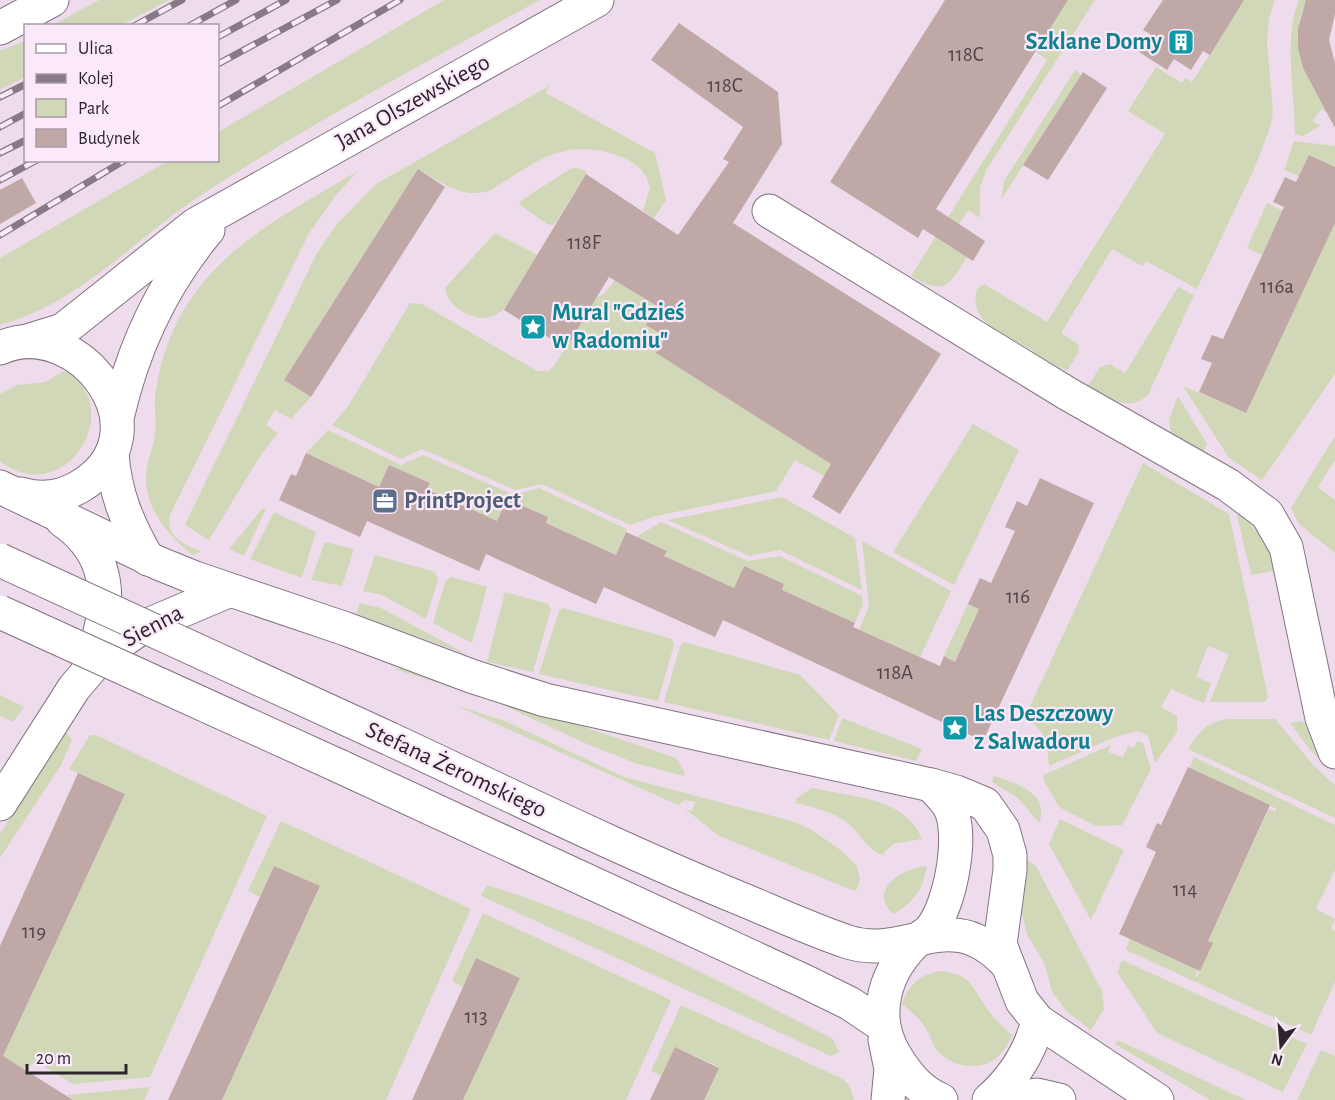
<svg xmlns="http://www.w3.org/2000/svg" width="1335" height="1100" viewBox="0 0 1335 1100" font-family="'Alegreya Sans',sans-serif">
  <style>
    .green { fill: #d0d8b7 }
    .building { fill: #c0a8a7 }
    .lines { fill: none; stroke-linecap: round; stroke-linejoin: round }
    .minor-casing { stroke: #837381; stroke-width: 35 }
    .major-casing { stroke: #837381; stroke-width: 35 }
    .minor { stroke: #fff; stroke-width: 33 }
    .major { stroke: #fff; stroke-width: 33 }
    .rail-casing { stroke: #867a85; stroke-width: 7 }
    .rail { stroke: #fbe9f9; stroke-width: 4.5; stroke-dasharray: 14; stroke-linecap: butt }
    .major-bridge-casing { stroke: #837381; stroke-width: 35; stroke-linecap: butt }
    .major-bridge { stroke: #fff; stroke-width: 33 }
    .labels { text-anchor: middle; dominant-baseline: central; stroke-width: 4.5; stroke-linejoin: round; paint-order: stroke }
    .number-label { font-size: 21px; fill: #51464b }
    .culture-label { font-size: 24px; font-weight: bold; fill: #0d838f; stroke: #fbe9f9; text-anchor: start }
    .street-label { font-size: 24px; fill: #2c262c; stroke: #fbe9f9 }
    .service-label { font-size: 24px; font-weight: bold; fill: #4e5e75; stroke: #fbe9f9; text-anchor: start }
  </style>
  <rect width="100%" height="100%" fill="#eedcec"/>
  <g class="green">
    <polygon points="99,0 169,0 121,25 53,25"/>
    <path d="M444 0H540C426 62 310 124 201 195 134 239 79 304 0 325V258L168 161 218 160V132Z"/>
    <path d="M1068 0H1095L987 169 980 187V218L968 210 946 244 967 257C948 288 944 295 911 276L1047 60 1035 51Z"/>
    <path d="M1244 0H1275L1269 19 1267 42 1273 111 1271 125 1255 167 1197 289 1146 261 1142 266 1112 249 1061 333 1078 344 1079 352 1067 371 1033 353 1034 351C1009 337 967 324 977 289L984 284 1047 322 1165 134 1128 111 1156 67 1182 83 1186 78 1192 82Z"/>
    <path d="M1299 0H1307C1284 44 1308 82 1335 117L1321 109 1313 121 1320 126 1303 136 1295 134C1295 94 1283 36 1299 0Z"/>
    <polygon points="25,41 25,77 0,90 0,51"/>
    <polygon points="1075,70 1081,75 1001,200 1004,181"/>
    <path d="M549 86 546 93 655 153 666 200 622 267 617 264 648 214 643 210 650 188C647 171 635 162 619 156 562 136 536 163 489 191 461 199 441 182 418 169L284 380 311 397 291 419 275 410 266 425 278 433 262 453 209 540 185 525 187 520 317 253 337 224 376 184Z"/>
    <polygon points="1294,141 1335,146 1335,167 1309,155 1299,176 1284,170"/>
    <polygon points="576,168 586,171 586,174 554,225 547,224 520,205 519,202 570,169"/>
    <path d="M358 171 336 195 308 235 170 515C165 537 185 544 201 552L193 555C169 537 144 508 146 475 147 462 153 448 155 435 157 420 153 405 156 390 175 269 263 227 358 171Z"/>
    <polygon points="1267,203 1283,211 1262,255 1247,248"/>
    <polygon points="1335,223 1335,374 1262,480 1229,458 1183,386 1246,413"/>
    <path d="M495 233 538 255C521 283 505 334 465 313 455 308 446 299 445 288Z"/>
    <polygon points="615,280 674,317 672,328 657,353 833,465 824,476 795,460 776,491 656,516 630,525 542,484 515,490 422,449 401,459 332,425 349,405 410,303 422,304 537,371 548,371 554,366 596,298 604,294"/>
    <path d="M1178 287 1194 295 1148 395C1127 414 1107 397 1088 386L1100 367 1110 364 1125 373Z"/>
    <path d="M62 372H67C129 413 61 510 0 461V394L17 385 45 382Z"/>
    <polygon points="1178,396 1207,444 1203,453 1171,435 1169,419"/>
    <polygon points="973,424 1019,450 954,585 893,552"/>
    <polygon points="328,430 401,465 423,455 514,495 539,488 627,529 616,555 546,523 548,517 507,499 497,521 427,489 430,483 389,465 379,487 306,453"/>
    <polygon points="1335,436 1335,460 1318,487 1335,500 1335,553 1299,524 1291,508"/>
    <path d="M1143 463 1229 514 1268 697 1265 702H1210L1229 654 1208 646 1196 677 1211 683 1204 703 1171 689 1161 707 1177 716V732L1155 763 1148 736 1138 731 1115 737 1049 766C1047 743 1047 729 1024 719Z"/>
    <polygon points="782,497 855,538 862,590 780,550 749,556 668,520"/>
    <polygon points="262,509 266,509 244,556 229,549"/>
    <path d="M1236 511C1256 528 1270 545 1278 570L1251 575Z"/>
    <polygon points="274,512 316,532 302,578 250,559"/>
    <polygon points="661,522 748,561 780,556 862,596 863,604 855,623 782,590 784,584 744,566 734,588 664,556 666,550 636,537"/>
    <polygon points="862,541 951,591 920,657 876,637 850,650 869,607"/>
    <polygon points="325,542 354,549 342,586 311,580"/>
    <polygon points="375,555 435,572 438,579 426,619 382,595 363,591"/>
    <polygon points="451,577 487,587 472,643 433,623 445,582"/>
    <polygon points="505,592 548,604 551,609 533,672 487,662"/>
    <polygon points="360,603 381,608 468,655 356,614"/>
    <polygon points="968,604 979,609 955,662 944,656"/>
    <polygon points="563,608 672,639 674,645 658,701 539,674 559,611"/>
    <polygon points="684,642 800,675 839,715 829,740 664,702 680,646"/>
    <polygon points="408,667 676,758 685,773 684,776 635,763 587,744 490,699 394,669"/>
    <polygon points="0,695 24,707 13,722 0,716"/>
    <polygon points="454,705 505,721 624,777 795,822 812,830 842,851 857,866 860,880 856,891 847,888 719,836 685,809 692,811 695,802 685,800 678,805"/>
    <polygon points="842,718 922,749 916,761 834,741"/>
    <path d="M1227 719H1275L1315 767 1335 785V818L1188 749C1199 731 1207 723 1227 719Z"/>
    <polygon points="1300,721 1308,725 1315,749 1335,773 1311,751 1290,723"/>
    <polygon points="65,731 72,740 61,765 0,858 0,834"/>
    <polygon points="90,735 96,735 267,816 150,1077 73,1084 37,1062 23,1069 3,1056 125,794 69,769"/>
    <polygon points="1137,741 1143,743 1151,769 1122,825 1096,826 1059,807 1043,779 1044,775 1111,745 1108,752 1123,757 1128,746 1134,748"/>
    <polygon points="1194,757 1335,825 1335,870 1316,909 1335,919 1331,929 1335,931 1335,982 1311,1035 1126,950 1130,939 1198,970 1195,976 1197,977 1212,944 1208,941 1269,809 1275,812 1277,809 1190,768"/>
    <path d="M994 776C1015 783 1051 793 1039 823L1018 798 992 782Z"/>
    <path d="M812 788C851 797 906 797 922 839L893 844 882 855C868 849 862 838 852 827 838 813 814 807 795 803L797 798Z"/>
    <polygon points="1060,819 1124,850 1091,920 1049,844"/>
    <polygon points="281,821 471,909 386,1100 222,1100 320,887 274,866 260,897 248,891"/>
    <polygon points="1023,858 1036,866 1102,991 1104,1009 1091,1030 1067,1012 1052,992 1045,965 1027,934 1020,906"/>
    <path d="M927 866C923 889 914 903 893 914 867 888 904 868 927 866Z"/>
    <path d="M487 885C611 924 718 980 833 1039L839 1052 831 1056 481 896Z"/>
    <polygon points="483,913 671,1000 626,1100 463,1100 520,978 476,958 463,987 452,981"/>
    <polygon points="1122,960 1307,1044 1283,1092 1157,1033 1117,972"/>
    <path d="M941 971C971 974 971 986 986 1007 993 1018 1002 1026 1012 1035 1007 1048 999 1059 985 1064 968 1070 946 1063 935 1048 931 1041 930 1034 925 1027 919 1018 911 1011 902 1004 909 985 920 974 941 971Z"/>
    <polygon points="681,1005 843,1079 849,1085 854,1100 704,1100 719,1067 675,1047 662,1076 651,1071"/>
    <polygon points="1117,1041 1120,1041 1246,1100 1210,1100 1115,1044"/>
    <polygon points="1321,1050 1335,1056 1335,1100 1297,1100"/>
    <polygon points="150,1087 144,1100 74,1100 67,1095"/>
  </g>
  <g class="building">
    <polygon points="945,0 1068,0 936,209 985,241 973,261 923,229 918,238 830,182"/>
    <polygon points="1163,0 1244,0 1210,55 1203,51 1191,70 1174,59 1167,70 1139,52 1150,34 1143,30"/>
    <polygon points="1306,0 1335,0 1335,14 1329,40 1335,63 1335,128 1303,68 1298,48 1298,28"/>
    <polygon points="679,23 778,92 782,144 733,223 941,354 840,514 812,497 831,464 656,353 666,337 646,325 657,306 609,277 566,348 504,310 586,174 678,235 729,162 723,159 743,127 651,60"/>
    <polygon points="1083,72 1107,88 1048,180 1023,165"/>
    <polygon points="1309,155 1335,167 1335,223 1246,413 1199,392 1212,363 1201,359 1212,335 1223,339 1259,262 1284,207 1273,202 1285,177 1296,182"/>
    <polygon points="418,169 445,187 311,397 284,380"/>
    <polygon points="22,178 36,203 0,224 0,190"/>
    <polygon points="306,453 379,487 389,465 430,483 427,489 497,521 507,499 548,517 546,523 616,555 626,532 667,551 664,556 734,588 744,566 784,584 782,590 855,623 853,627 940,666 944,656 955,662 979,609 968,604 980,578 991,583 1015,531 1005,527 1017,501 1027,506 1040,478 1094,503 983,741 723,620 715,637 604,587 596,604 486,554 479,571 367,521 360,537 279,500 291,474 296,476"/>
    <polygon points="1188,767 1270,805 1208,941 1213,943 1200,971 1119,934 1156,852 1146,847 1157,823 1161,825"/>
    <polygon points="78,773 125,794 3,1056 73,1100 0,1100 0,946"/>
    <polygon points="274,866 320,886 222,1100 168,1100"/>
    <polygon points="476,958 520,978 463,1100 412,1100"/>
    <polygon points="675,1047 719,1068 704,1100 650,1100"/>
  </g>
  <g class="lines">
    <defs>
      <g id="minor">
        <polyline points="0,28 52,0"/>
        <polyline points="769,211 1068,394 1228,485 1267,514 1286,547 1322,718 1335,752"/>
        <path d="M62 520C118 558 110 613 88 669"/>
        <polyline points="0,804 74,688 103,654 141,628 228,591"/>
        <polyline points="1038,1021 1157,1100"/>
        <polyline points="885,1040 891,1069 888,1100"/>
        <polyline points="998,1100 1037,1095 1059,1100"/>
      </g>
      <g id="major">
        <polyline points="27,341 63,330 195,225 597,0"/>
        <path d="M0 348C78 313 171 433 79 487 62 497 41 500 21 494"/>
        <path d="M118 414C134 345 162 285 208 230"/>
        <path d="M112 454C115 494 128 525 148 559"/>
        <path d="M0 487 158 563 195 578 346 629 471 676 545 700 931 785 956 792 985 804 1003 830 1010 855V870L1000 944 1022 1001 1038 1021C1030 1053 1014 1078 989 1100"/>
        <path d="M390 739C504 792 617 848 734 896 771 911 809 929 848 942 909 961 949 903 1005 962"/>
        <polyline points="339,766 804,981 849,1003 882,1025"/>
        <path d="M931 785C938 793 947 800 951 810 963 838 950 906 931 929 928 933 923 935 920 938 885 969 870 1015 896 1057 908 1076 920 1091 941 1100"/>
      </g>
    </defs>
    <use href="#minor" class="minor-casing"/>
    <use href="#major" class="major-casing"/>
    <use href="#minor" class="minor"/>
    <use href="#major" class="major"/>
    <defs>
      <g id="rail">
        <polyline points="134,26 182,0"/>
        <polyline points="189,26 236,0"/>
        <polyline points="218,37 286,0"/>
        <polyline points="218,64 337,0"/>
        <polyline points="0,97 26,84"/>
        <polyline points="218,106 400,0"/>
        <polyline points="0,127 26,113"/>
        <polyline points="0,153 26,140"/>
        <polyline points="0,180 37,160"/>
        <polyline points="0,235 125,160"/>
      </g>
    </defs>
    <use href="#rail" class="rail-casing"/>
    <use href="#rail" class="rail"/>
    <defs>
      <g id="major-bridge">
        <polyline points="0,560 390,739"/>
        <polyline points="0,612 339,766"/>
      </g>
    </defs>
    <use href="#major-bridge" class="major-bridge-casing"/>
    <use href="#major-bridge" class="major-bridge"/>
  </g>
  <defs>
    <symbol id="building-square" viewBox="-11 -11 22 22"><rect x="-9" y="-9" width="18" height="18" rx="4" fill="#0f9aa8" stroke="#fbe9f9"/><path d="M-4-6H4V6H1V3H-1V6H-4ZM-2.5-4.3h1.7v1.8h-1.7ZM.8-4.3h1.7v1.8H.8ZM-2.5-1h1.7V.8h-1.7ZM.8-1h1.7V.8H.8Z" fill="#fff"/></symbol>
    <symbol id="sight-square" viewBox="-11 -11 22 22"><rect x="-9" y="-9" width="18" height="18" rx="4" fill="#0f9aa8" stroke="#fbe9f9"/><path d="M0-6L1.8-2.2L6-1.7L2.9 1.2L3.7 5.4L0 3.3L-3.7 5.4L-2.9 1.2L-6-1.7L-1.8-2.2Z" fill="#fff"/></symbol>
    <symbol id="office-square" viewBox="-11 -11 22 22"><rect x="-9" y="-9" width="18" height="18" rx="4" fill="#5c6f8a" stroke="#fbe9f9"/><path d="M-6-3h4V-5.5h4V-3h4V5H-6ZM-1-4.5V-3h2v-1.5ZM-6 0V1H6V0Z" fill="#fff"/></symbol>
  </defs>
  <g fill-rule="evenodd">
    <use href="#building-square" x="1166" y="27" width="30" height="30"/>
    <use href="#sight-square" x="518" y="312" width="30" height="30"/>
    <use href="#office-square" x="370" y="486" width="30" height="30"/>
    <use href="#sight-square" x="940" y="713" width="30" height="30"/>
  </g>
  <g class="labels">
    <g class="number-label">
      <text x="966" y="54">118C</text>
      <text x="725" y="85">118C</text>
      <text x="584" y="242">118F</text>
      <text x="1277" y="286">116a</text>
      <text x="1018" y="596">116</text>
      <text x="895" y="672">118A</text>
      <text x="1185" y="889">114</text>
      <text x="34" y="931">119</text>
      <text x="476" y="1016">113</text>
    </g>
    <g class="culture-label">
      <text x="1162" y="42" text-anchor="end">Szklane Domy</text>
      <text x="552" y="313">Mural "Gdzieś<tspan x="552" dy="28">w Radomiu"</tspan></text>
      <text x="974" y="714">Las Deszczowy<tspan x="974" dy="28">z Salwadoru</tspan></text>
    </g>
    <g class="street-label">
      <text transform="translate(413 102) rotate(-29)">Jana Olszewskiego</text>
      <text transform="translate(153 626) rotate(-28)">Sienna</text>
      <text transform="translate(456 770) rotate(25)">Stefana Żeromskiego</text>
    </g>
    <g class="service-label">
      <text x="404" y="501">PrintProject</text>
    </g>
  </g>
  <rect x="24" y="24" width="195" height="138" fill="#fbe9f9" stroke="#a89ba7" stroke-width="1.5"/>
  <rect x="36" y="44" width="30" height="9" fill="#ffffff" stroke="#a89ba7" stroke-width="1.5"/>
  <text x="78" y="54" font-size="18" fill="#2c262c">Ulica</text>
  <rect x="36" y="74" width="30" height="9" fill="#867a85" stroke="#a89ba7" stroke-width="1.5"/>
  <text x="78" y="84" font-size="18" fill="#2c262c">Kolej</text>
  <rect x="36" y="99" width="30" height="18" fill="#d0d8b7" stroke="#a89ba7" stroke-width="1.5"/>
  <text x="78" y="114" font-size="18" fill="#2c262c">Park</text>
  <rect x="36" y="129" width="30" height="18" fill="#c0a8a7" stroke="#a89ba7" stroke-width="1.5"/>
  <text x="78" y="144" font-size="18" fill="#2c262c">Budynek</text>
  <g transform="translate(1281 1046) rotate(196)" stroke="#fbe9f9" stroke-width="4.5" paint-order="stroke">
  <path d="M0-4.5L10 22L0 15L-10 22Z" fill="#2c262c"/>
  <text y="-9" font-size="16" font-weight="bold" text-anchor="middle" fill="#2c262c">N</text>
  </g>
  <path d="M27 1064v9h99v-9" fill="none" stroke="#2c262c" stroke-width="3"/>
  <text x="36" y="1064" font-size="18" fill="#2c262c" stroke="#fbe9f9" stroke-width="4.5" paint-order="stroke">20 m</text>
</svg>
